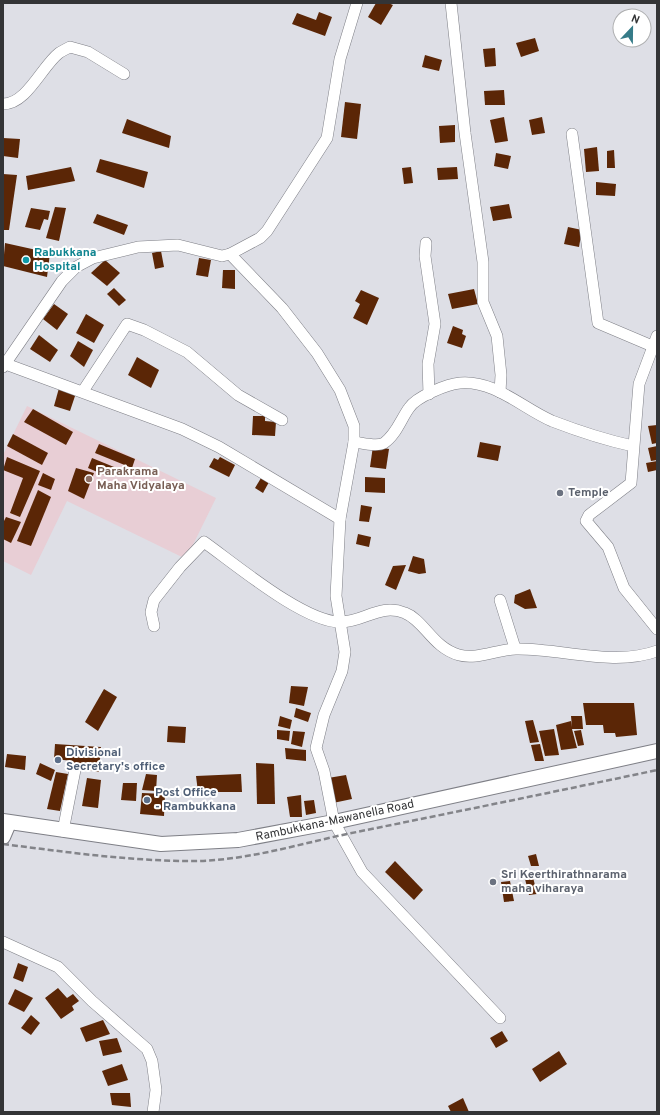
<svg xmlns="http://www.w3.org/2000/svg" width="660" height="1115" viewBox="0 0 660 1115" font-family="Overpass,sans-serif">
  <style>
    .education { fill: #e8ced5 }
    .building { fill: #5b2606 }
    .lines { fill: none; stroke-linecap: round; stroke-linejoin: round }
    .minor-casing { stroke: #7e7f86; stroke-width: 12 }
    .major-casing { stroke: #7e7f86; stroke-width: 16 }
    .minor { stroke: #fff; stroke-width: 11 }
    .major { stroke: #fff; stroke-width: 14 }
    .rail { stroke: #838489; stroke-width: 2.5; stroke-dasharray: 6 3; stroke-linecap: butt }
    .culture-dot { fill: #0f9aa8; stroke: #fff; stroke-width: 1.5 }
    .education-dot { fill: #8d6e63; stroke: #fff; stroke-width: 1.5 }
    .worship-dot { fill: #6b7280; stroke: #fff; stroke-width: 1.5 }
    .service-dot { fill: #5c6f8a; stroke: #fff; stroke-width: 1.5 }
    .labels { text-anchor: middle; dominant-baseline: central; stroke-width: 4; stroke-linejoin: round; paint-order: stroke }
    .culture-label { font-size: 12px; font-weight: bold; fill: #0d838f; stroke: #fff; text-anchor: start }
    .education-label { font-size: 12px; font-weight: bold; fill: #785e54; stroke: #fff; text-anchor: start }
    .worship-label { font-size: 12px; font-weight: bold; fill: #5b616d; stroke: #fff; text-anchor: start }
    .service-label { font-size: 12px; font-weight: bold; fill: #4e5e75; stroke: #fff; text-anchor: start }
    .street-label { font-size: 12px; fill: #333436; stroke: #fff }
  </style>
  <rect width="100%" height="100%" fill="#dedfe6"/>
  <polygon class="education" points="27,406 216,498 186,559 67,501 31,575 3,561 3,455"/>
  <g class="building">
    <polygon points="376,3 388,3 393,5 381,25 368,17"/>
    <polygon points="319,12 332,17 325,36 292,24 297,13 316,20"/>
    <polygon points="535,38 539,51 521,57 516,43"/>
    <polygon points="495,48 496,66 485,67 483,49"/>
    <polygon points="425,55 442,60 439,71 422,67"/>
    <polygon points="504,90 505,105 485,105 484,91"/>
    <polygon points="345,102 361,104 357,139 341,137"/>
    <polygon points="504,117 508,141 495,143 490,120"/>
    <polygon points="542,117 545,133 532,135 529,120"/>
    <polygon points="127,119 171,136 169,148 122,133"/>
    <polygon points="455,125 455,142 440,143 439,126"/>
    <polygon points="3,138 20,139 18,158 3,156"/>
    <polygon points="597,147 599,171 586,172 584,149"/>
    <polygon points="614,150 615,168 607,168 607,151"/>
    <polygon points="496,153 511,156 508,169 494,166"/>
    <polygon points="100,159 148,172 144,188 96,172"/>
    <polygon points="71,167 75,181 28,190 26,176"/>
    <polygon points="411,167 413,183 404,184 402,168"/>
    <polygon points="457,167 458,179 438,180 437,168"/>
    <polygon points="3,174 17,175 9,230 3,230"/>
    <polygon points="596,182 616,184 615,196 596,195"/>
    <polygon points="509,204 512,218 493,221 490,207"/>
    <polygon points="55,207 66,208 59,241 46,238"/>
    <polygon points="31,208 50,211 48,220 44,219 40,230 25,227"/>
    <polygon points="97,214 128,225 124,235 93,223"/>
    <polygon points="568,227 582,230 579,247 564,244"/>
    <polygon points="5,243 50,253 47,277 3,266"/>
    <polygon points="161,251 164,267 155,269 152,253"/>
    <polygon points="199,258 211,260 208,277 196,275"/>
    <polygon points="105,260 120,273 107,286 91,273"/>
    <polygon points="223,270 235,270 235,289 222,288"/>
    <polygon points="114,288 126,300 119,306 107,294"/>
    <polygon points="474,289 478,304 452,309 448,294"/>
    <polygon points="361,290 379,298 367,325 353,318 360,304 355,301"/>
    <polygon points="54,304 68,314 57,330 43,319"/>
    <polygon points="86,314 104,325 94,343 76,333"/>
    <polygon points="453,326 463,330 462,334 466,336 462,348 447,343"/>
    <polygon points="39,335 58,350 50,362 30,349"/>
    <polygon points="78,341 93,350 84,367 70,356"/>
    <polygon points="137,357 159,370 151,388 128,375"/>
    <polygon points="59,388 76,393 70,411 54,406"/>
    <polygon points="33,409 73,432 66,445 24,422"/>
    <polygon points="253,416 265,416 265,421 276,422 275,436 252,435"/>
    <polygon points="657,425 657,443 652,444 648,426"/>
    <polygon points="13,434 48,453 42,465 7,446"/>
    <polygon points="480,442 501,446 498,461 477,457"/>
    <polygon points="99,444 135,459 132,468 95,453"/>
    <polygon points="373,446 389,449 386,469 370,467"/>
    <polygon points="657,446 657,460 651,461 648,448"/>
    <polygon points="7,457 40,471 20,517 10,513 23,478 3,470"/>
    <polygon points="220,457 235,465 229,477 209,467 214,458 218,460"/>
    <polygon points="92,458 114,467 109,477 88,468"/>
    <polygon points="657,461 657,470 648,472 646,463"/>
    <polygon points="76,468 94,473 84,499 68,491"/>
    <polygon points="43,473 55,479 51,490 38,485"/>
    <polygon points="365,477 385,478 385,493 365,492"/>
    <polygon points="261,478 269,482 263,493 255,488"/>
    <polygon points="38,490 51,497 31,546 17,541"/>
    <polygon points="361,505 372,507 369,522 359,521"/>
    <polygon points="6,517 21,522 11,543 3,539 3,523"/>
    <polygon points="358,534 371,537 369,547 356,544"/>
    <polygon points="413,556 424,559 426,573 419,574 408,571"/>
    <polygon points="406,565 396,590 385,585 393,566"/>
    <polygon points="530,589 537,608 525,609 514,603 515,595"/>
    <polygon points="291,686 308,687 304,706 289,703"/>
    <polygon points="104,689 117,697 98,731 85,722"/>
    <polygon points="583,703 634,703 637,735 616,737 615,733 604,733 603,725 586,725"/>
    <polygon points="296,708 311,713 308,722 294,717"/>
    <polygon points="280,716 292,720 290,729 278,726"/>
    <polygon points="571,716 582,716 583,729 572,729 577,748 561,750 556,725 571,721 572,727"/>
    <polygon points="533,720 539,742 530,743 525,721"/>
    <polygon points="168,726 186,727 185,743 167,742"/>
    <polygon points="554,729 559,755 545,756 539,731"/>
    <polygon points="277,730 290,731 289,741 277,739"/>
    <polygon points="581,730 584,745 578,746 574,731"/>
    <polygon points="293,731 305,732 302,747 291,744"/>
    <polygon points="55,744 101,747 99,772 72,767 73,761 54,759"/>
    <polygon points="540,744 544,761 535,761 531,745"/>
    <polygon points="285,748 306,750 306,761 286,759"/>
    <polygon points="7,754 26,756 25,770 5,767"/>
    <polygon points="40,763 55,770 51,781 36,774"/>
    <polygon points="256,763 274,764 275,804 257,804"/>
    <polygon points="56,772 68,774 60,811 47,809"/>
    <polygon points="146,774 157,775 156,791 142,790"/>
    <polygon points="241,774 242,792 198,792 196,776"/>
    <polygon points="346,775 352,799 333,803 328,778"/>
    <polygon points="87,778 101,780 98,808 82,806"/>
    <polygon points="123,783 137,783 136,801 121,800"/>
    <polygon points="142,793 165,794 164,816 140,814"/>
    <polygon points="301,795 302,817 290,817 287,797"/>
    <polygon points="314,800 316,813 306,815 304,801"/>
    <polygon points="536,854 539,866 531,866 528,856"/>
    <polygon points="395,861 423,890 414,900 385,872"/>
    <polygon points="533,877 537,894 529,895 525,879"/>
    <polygon points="510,881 514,901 504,902 501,882"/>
    <polygon points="18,963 28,967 23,982 13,978"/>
    <polygon points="58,988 67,998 73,994 79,1001 72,1006 74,1010 61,1019 45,998"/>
    <polygon points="15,989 33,998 24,1012 8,1004"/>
    <polygon points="31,1015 40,1023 31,1035 21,1028"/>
    <polygon points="103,1020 110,1034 86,1042 80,1028"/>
    <polygon points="502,1031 508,1041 496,1048 490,1038"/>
    <polygon points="117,1038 122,1052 103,1056 99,1041"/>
    <polygon points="559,1051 567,1064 540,1082 532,1069"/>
    <polygon points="122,1064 128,1080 108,1086 102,1071"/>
    <polygon points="110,1093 130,1093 131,1107 112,1105"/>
    <polygon points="463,1098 469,1112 451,1112 448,1106"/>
  </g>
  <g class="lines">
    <defs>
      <g id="minor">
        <polyline points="451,3 465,133 483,262 483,302 497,336 501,375 500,392"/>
        <path d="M3 104C27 104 42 66 59 53 62 51 66 49 70 47L88 52 124 74"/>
        <polyline points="572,134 598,323 657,348"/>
        <polyline points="426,243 425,256 435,324 428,364 429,394"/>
        <polyline points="230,254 282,308 317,353 340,390 354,426 354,442 340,519 336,596 345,652 342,671 324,715 316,748 324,771 334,822 362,872 500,1018"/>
        <polyline points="657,336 639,384 631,483 589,515 586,521 608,547 624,588 657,629"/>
        <polyline points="3,363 182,429 219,447 340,519"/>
        <polyline points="3,367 62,281 76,267 93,258 138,247 178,245 222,256 230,254 260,238 267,231 327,138 340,59 357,3"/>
        <polyline points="83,391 127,324 144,330 187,352 238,395 282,420"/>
        <path d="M354 442C363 443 377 447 384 443 396 435 401 419 409 408 416 397 447 384 460 383 495 380 522 408 552 421 578 431 605 440 633 446"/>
        <polyline points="500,600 515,648"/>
        <path d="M154 626 151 612 154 600 180 567 204 542C235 564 305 623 341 622 364 622 380 603 405 613 424 620 433 648 459 655 477 660 498 649 516 649 560 648 614 667 657 651"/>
        <polyline points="63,831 75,770"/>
        <polyline points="3,942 58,967 92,1001 147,1049 152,1061 156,1090 153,1112"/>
      </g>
      <g id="major">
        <polyline points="3,821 161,844 238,840 334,822 657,751"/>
        <polyline points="3,837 9,823"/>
      </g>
    </defs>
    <use href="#minor" class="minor-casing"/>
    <use href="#major" class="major-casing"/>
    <use href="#minor" class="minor"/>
    <use href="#major" class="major"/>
    <path class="rail" d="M3 844C66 852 129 861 192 861 245 861 295 845 347 834 450 813 554 792 657 770"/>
  </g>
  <circle class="culture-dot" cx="26" cy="260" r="4"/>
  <circle class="education-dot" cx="89" cy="479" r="4"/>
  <g class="worship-dot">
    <circle cx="560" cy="493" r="4"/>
    <circle cx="493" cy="882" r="4"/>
  </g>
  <g class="service-dot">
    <circle cx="58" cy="760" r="4"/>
    <circle cx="147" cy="800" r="4"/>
  </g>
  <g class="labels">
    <g class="culture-label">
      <text x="34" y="253">Rabukkana<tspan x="34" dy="14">Hospital</tspan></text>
    </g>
    <g class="education-label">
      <text x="97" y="472">Parakrama<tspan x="97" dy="14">Maha Vidyalaya</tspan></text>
    </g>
    <g class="worship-label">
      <text x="568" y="493">Temple</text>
      <text x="501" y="875">Sri Keerthirathnarama<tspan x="501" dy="14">maha viharaya</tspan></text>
    </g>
    <g class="service-label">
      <text x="66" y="753">Divisional<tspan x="66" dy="14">Secretary's office</tspan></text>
      <text x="155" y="793">Post Office<tspan x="155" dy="14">- Rambukkana</tspan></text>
    </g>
    <g class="street-label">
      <text transform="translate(335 821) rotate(-12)">Rambukkana-Mawanella Road</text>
    </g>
  </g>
  <rect width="660" height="1115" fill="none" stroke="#333436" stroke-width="8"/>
  <g transform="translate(632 28) rotate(22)"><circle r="19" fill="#ffffff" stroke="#adaeaf"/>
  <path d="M0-3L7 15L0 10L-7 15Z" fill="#357b88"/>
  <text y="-6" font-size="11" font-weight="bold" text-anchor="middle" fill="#333436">N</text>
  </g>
</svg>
